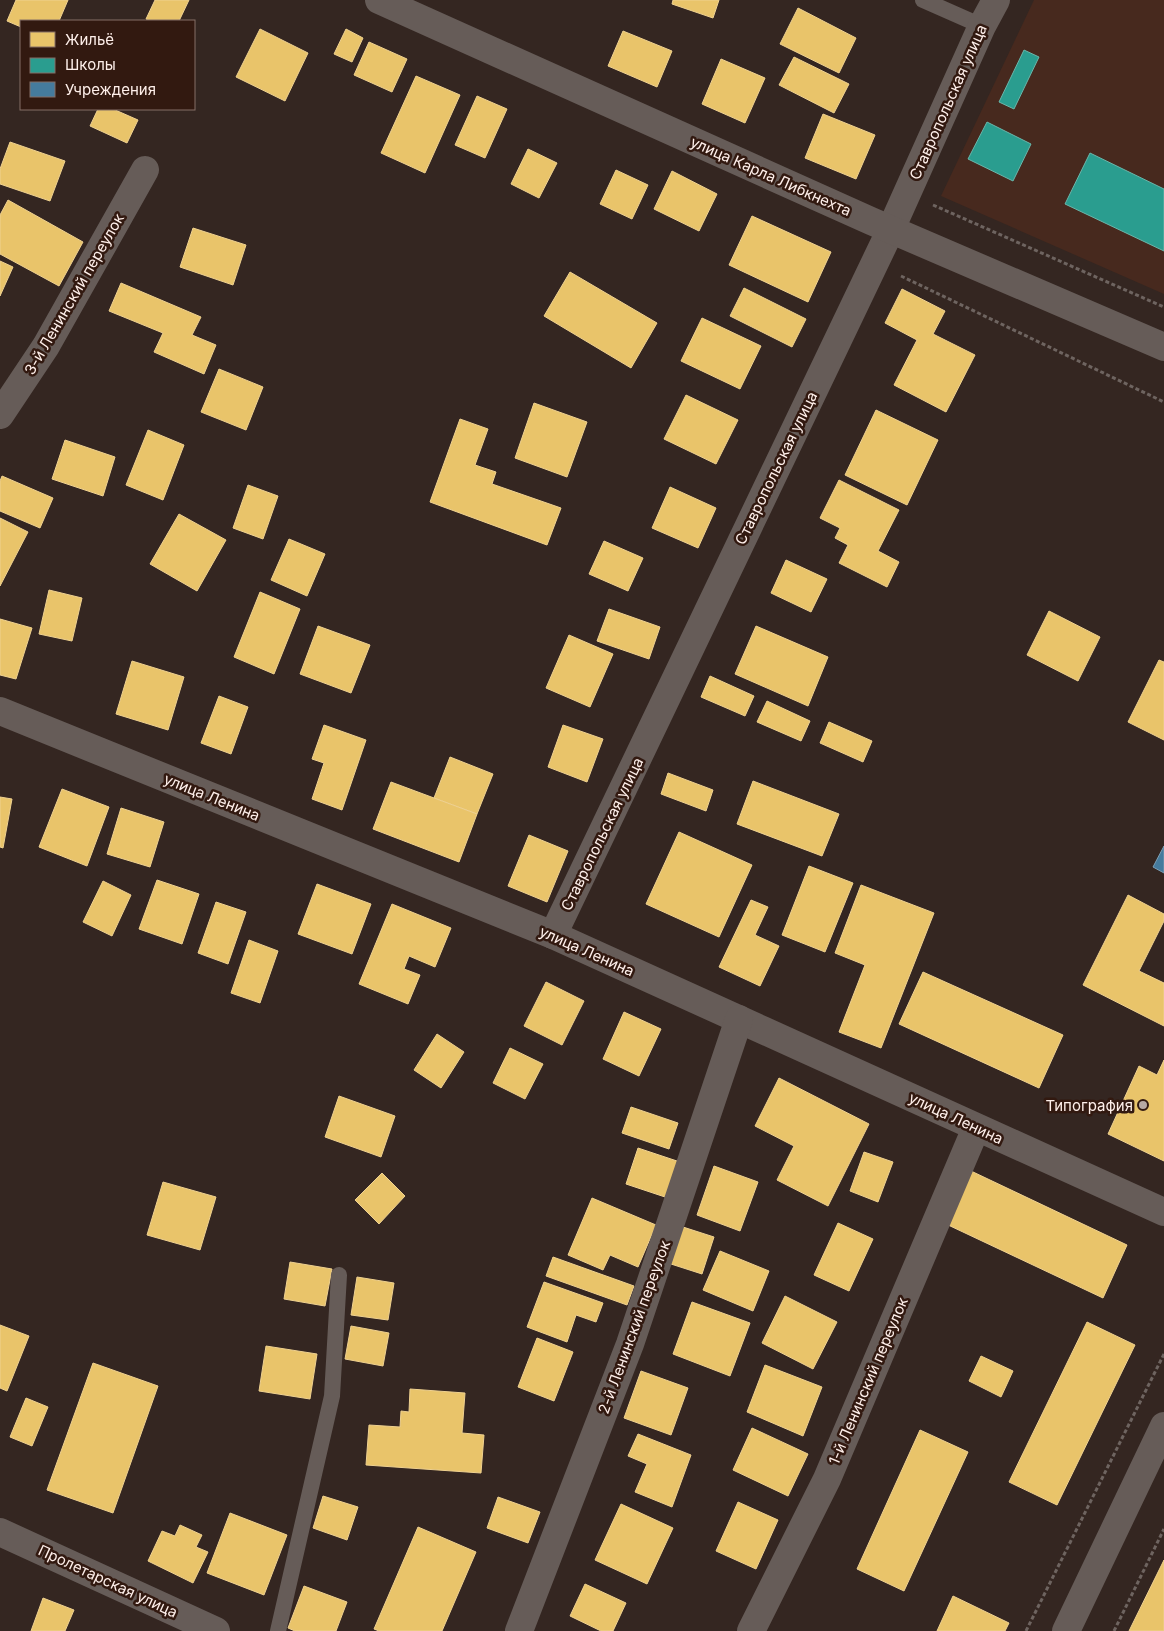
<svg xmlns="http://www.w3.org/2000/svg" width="1164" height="1631" viewBox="0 0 1164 1631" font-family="Inter,sans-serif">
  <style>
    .built { fill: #47291e }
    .homes { fill: #e9c46a; stroke: #efd190 }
    .schools { fill: #2a9d8f; stroke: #6ab6aa }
    .public { fill: #457b9d; stroke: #7c9eb4 }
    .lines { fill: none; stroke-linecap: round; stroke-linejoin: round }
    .path { stroke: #6e6460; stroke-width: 3; stroke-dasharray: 4 2.5; stroke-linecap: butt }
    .service { stroke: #665c58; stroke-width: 16 }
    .minor { stroke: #665c58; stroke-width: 28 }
    .secondary { stroke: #665c58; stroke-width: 28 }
    .poi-dot { fill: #b7a9a4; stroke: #321910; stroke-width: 2 }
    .labels { text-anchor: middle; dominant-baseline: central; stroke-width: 5; stroke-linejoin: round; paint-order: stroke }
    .street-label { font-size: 15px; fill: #feefea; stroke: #321910 }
    .poi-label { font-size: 15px; fill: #feefea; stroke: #321910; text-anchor: end }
  </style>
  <rect width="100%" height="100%" fill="#342621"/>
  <polygon class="built" points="1034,0 1164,0 1164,294 941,196"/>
  <g class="homes">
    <polygon points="16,0 68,0 59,21 21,21 21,27 7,21"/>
    <polygon points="155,0 189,0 179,21 150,21 146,19"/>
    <polygon points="673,0 719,0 713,18 672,4"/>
    <polygon points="798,8 856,38 839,73 780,44"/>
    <polygon points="260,29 308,53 285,101 236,77"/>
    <polygon points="346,29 363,38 352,62 334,54"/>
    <polygon points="623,31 672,51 657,87 608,66"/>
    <polygon points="369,42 407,59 392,92 354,75"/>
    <polygon points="794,57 849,84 834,113 779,85"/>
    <polygon points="721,59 765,78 745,123 702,104"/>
    <polygon points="416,76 460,95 425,173 381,153"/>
    <polygon points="477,96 507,109 485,158 455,145"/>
    <polygon points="98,109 113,109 138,120 127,143 90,126"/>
    <polygon points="823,114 875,135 856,179 805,158"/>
    <polygon points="10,142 65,161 50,201 0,184 0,169"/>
    <polygon points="528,149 557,163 539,198 511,184"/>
    <polygon points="616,170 648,185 632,219 600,204"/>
    <polygon points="672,171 717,194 699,231 654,209"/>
    <polygon points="8,200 83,242 59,286 0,254 0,215"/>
    <polygon points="752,216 831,252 808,302 729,265"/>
    <polygon points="193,228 246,245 233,285 180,267"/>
    <polygon points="0,261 13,267 0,296"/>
    <polygon points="570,272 657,323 631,368 544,316"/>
    <polygon points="121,283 201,317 192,335 216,345 204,374 154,352 163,333 109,311"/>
    <polygon points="744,288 806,319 792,347 730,316"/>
    <polygon points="902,289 945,311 933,334 975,355 946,412 894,385 917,340 885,323"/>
    <polygon points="702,318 761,346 740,389 681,361"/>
    <polygon points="219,369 263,387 246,430 201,412"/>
    <polygon points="686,395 738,420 716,464 664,439"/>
    <polygon points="534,403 587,422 567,477 515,458"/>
    <polygon points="876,410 938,440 907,505 845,475"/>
    <polygon points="460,419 488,429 475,465 496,472 492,484 561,508 547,545 430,502"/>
    <polygon points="148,430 184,445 163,500 126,485"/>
    <polygon points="65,440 115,457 103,496 52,479"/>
    <polygon points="2,476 53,498 40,528 0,511 0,481"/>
    <polygon points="839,480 899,510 878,551 899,562 887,587 839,563 848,545 835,538 840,528 820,518"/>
    <polygon points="248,485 278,496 263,539 233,528"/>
    <polygon points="670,487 716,508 698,548 652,528"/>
    <polygon points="179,514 226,540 197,591 150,564"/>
    <polygon points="0,518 28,532 0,586"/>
    <polygon points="289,539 325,554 307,596 271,580"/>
    <polygon points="604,541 643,558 628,591 589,574"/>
    <polygon points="786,560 827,579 811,612 771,593"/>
    <polygon points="49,590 82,598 72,641 39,634"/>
    <polygon points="260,592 300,609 274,674 234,657"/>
    <polygon points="609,609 660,627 649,659 597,641"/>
    <polygon points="1049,611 1100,637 1078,681 1027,655"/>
    <polygon points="0,619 32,628 16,679 0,675"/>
    <polygon points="318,626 370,645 351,693 300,674"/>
    <polygon points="756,626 828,657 808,706 735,674"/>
    <polygon points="569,635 613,654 590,707 546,688"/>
    <polygon points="1159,660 1164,662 1164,740 1128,722"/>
    <polygon points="132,661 184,677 168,730 116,714"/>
    <polygon points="710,676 754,696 745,716 701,697"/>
    <polygon points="219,696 248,707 231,754 201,743"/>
    <polygon points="767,701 810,721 801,741 757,722"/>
    <polygon points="829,722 872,741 863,762 820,743"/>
    <polygon points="324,725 366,740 342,810 312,799 324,763 312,759"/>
    <polygon points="563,725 603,739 587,782 548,767"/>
    <polygon points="450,757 493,774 477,814 434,798"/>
    <polygon points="668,773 713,790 706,811 661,794"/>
    <polygon points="753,781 839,814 822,856 737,824"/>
    <polygon points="391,782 477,814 459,862 373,829"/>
    <polygon points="62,789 109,807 87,866 39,847"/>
    <polygon points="0,797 12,799 3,848 0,847"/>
    <polygon points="121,808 164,822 150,867 107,854"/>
    <polygon points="679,832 752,865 719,937 646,904"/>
    <polygon points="529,835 568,851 547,902 508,886"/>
    <polygon points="809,866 853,883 825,952 782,935"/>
    <polygon points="157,880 199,894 182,944 139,929"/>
    <polygon points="103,881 131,895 112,936 83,922"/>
    <polygon points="317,884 371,904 352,954 298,934"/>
    <polygon points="861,885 934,913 881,1048 839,1032 865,965 835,953"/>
    <polygon points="1128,895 1164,914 1164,921 1139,971 1164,983 1164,1026 1083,985"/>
    <polygon points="751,900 768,907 755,935 779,946 760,986 719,967"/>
    <polygon points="216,902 246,912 228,964 198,953"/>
    <polygon points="392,904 451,928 435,967 409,956 404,969 420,975 408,1004 359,984"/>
    <polygon points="249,940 278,951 260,1003 231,993"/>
    <polygon points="923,972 1063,1035 1039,1088 899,1024"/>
    <polygon points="546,982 584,1001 562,1045 524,1026"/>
    <polygon points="624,1012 661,1029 639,1076 603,1059"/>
    <polygon points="437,1034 464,1052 441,1088 414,1070"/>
    <polygon points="510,1048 543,1064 525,1099 493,1083"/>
    <polygon points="1164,1060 1164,1161 1108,1134 1139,1066 1157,1075"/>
    <polygon points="779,1078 869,1124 828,1206 777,1180 794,1146 755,1126"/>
    <polygon points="339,1096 395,1116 381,1157 325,1137"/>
    <polygon points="631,1107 678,1123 669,1149 622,1133"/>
    <polygon points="638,1148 683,1163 671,1199 626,1184"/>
    <polygon points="864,1152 893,1162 878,1202 850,1191"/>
    <polygon points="714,1166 758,1182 740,1231 697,1215"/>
    <polygon points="971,1171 1127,1245 1103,1298 946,1224"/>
    <polygon points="382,1173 405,1196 379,1224 355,1200"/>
    <polygon points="163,1182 216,1197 200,1250 147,1235"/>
    <polygon points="592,1198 656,1225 638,1267 610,1255 603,1270 568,1255"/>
    <polygon points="838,1223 873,1239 849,1291 814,1275"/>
    <polygon points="683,1227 714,1237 702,1274 671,1264"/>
    <polygon points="720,1251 769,1271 753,1311 703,1290"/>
    <polygon points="553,1257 634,1286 627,1305 546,1276"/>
    <polygon points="290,1262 332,1269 325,1306 284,1299"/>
    <polygon points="357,1277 394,1283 388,1320 351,1315"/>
    <polygon points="544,1282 603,1303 596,1322 576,1315 567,1342 527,1327"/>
    <polygon points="785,1296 837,1322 813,1369 762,1343"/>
    <polygon points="692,1302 750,1323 730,1376 673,1354"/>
    <polygon points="1087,1322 1135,1345 1057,1505 1009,1482"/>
    <polygon points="0,1325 29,1336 7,1391 0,1388"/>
    <polygon points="351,1326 389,1333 383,1366 345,1359"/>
    <polygon points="537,1338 573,1352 554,1401 518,1387"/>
    <polygon points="266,1346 317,1354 310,1399 259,1391"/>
    <polygon points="981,1356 1013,1371 1001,1397 969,1381"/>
    <polygon points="93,1363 158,1386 113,1513 47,1490"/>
    <polygon points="765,1365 822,1387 803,1436 747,1412"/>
    <polygon points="641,1371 688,1388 671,1435 624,1418"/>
    <polygon points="410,1389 465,1393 462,1433 484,1435 481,1473 366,1465 369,1425 400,1427 401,1411 409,1412"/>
    <polygon points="26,1398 48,1407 32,1446 10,1437"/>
    <polygon points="752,1428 808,1454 788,1496 733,1470"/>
    <polygon points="920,1430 968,1452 904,1591 857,1569"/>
    <polygon points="638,1434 691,1455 672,1507 635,1492 647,1464 628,1456"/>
    <polygon points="323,1496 358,1507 347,1540 313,1528"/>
    <polygon points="498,1497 540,1512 528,1543 487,1528"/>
    <polygon points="738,1502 778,1520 756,1569 716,1551"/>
    <polygon points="621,1504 673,1528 647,1584 595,1560"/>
    <polygon points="230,1513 287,1535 264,1595 207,1573"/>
    <polygon points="180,1525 202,1535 196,1547 208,1552 193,1583 148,1561 162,1531 175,1536"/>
    <polygon points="418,1527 476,1552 442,1631 379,1631 374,1629"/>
    <polygon points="1164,1560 1164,1631 1129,1631"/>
    <polygon points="585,1584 626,1603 613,1631 601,1631 570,1616"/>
    <polygon points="304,1586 347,1602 336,1631 295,1631 288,1628"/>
    <polygon points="953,1596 1009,1623 1005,1631 937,1631"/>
    <polygon points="43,1598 74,1610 65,1631 31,1631"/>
  </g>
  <g class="schools">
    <polygon points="1024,50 1039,57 1014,109 999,102"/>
    <polygon points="987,122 1031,144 1013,181 968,159"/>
    <polygon points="1090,153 1164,189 1164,251 1065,204"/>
  </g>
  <polygon class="public" points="1164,846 1164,873 1153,867"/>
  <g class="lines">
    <g class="path">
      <polyline points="933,205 1164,307"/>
      <polyline points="901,276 1164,402"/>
      <polyline points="1026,1631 1164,1354"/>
      <polyline points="1114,1631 1164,1529"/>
    </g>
    <g class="service">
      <polyline points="923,0 982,26"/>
      <polyline points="278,1631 332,1396 339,1275"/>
    </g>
    <g class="minor">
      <polyline points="0,415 46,346 145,170"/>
      <polyline points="0,711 553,935 1164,1212"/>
      <polyline points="553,935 891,229 982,26 996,0"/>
      <polyline points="0,1532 216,1631"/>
      <polyline points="519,1631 630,1344 739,1019"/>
      <polyline points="751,1631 827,1479 976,1128"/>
    </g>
    <g class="secondary">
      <polyline points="379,0 871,221 1164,347"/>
      <polyline points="1066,1631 1164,1426"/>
    </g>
  </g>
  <circle class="poi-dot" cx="1143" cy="1105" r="5"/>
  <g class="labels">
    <g class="street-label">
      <text transform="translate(948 102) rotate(-66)">Ставропольская улица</text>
      <text transform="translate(771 176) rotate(24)">улица Карла Либкнехта</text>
      <text transform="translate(74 294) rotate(-60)">3-й Ленинский переулок</text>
      <text transform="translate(776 468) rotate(-64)">Ставропольская улица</text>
      <text transform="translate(212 797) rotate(22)">улица Ленина</text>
      <text transform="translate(602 834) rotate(-64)">Ставропольская улица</text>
      <text transform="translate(587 951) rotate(24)">улица Ленина</text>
      <text transform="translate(956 1118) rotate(25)">улица Ленина</text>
      <text transform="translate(634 1327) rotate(-70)">2-й Ленинский переулок</text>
      <text transform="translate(868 1381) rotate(-67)">1-й Ленинский переулок</text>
      <text transform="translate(108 1581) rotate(25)">Пролетарская улица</text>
    </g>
    <g class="poi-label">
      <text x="1133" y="1105">Типография</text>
    </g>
  </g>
  <rect x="20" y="20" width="175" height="90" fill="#321910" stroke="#846f67"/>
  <rect x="30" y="32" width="25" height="15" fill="#e9c46a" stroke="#846f67"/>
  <text x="65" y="45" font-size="15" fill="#feefea">Жильё</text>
  <rect x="30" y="58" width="25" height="15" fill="#2a9d8f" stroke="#846f67"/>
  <text x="65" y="70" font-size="15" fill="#feefea">Школы</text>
  <rect x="30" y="82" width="25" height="15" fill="#457b9d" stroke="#846f67"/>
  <text x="65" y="95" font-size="15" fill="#feefea">Учреждения</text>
</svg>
